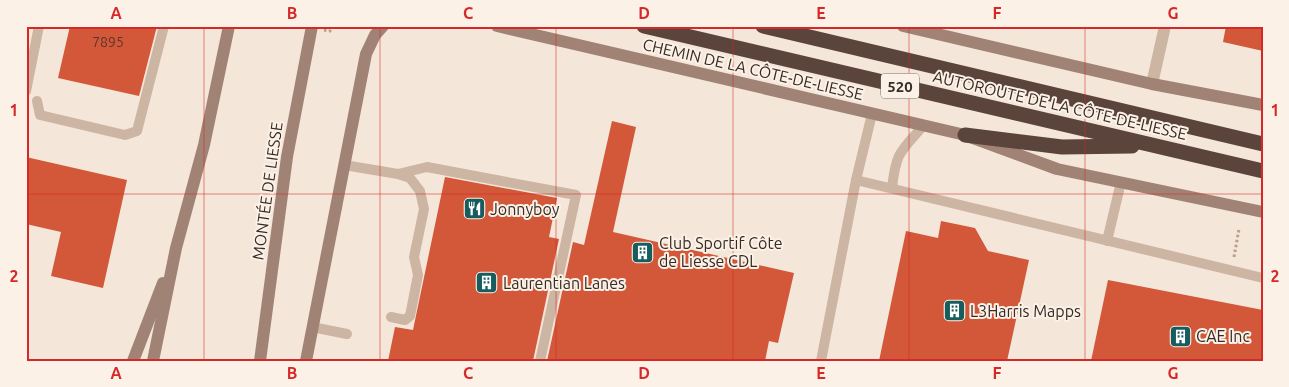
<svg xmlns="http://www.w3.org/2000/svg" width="1289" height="387" viewBox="0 0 1289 387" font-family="Ubuntu,sans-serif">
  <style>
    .building { fill: #d35739 }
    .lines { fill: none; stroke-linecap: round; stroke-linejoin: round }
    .path { stroke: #b99f8e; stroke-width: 3; stroke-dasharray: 2.5 2.5; stroke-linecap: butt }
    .lane { stroke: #cdb5a4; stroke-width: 10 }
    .street { stroke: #cdb5a4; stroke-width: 12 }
    .secondary { stroke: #a18375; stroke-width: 12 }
    .highway { stroke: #5a443c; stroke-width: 15 }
    .grid { fill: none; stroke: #d62828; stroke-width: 1; stroke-opacity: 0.55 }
    .labels { text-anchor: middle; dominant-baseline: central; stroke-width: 4; stroke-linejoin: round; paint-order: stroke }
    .number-label { font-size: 14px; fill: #5f362b }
    .shield { fill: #fbf1e6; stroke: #726660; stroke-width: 1 }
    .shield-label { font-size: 15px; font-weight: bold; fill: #382b26 }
    .street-label { font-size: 16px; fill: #382b26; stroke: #fbf1e6 }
    .poi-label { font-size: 16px; fill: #382b26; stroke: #fbf1e6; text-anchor: start }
    .neatline { fill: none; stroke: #d62828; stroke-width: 2 }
    .grid-label { font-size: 16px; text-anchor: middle; font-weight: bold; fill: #d62828 }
  </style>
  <rect width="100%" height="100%" fill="#f4e6d9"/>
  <g class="building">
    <polygon points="70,26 157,26 139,96 58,78"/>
    <polygon points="1226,26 1263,26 1263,51 1223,42"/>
    <polygon points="612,121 636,127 613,232 794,273 778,343 769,341 765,361 547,361 573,242 584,245"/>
    <polygon points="26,157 127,180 103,288 51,276 61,232 26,224"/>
    <polygon points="445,177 557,198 549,237 559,239 533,361 388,361 395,327 413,330"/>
    <polygon points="941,221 975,228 988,251 1029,260 1007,361 879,361 906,231 938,238"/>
    <polygon points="1108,280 1263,310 1263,361 1091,361"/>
  </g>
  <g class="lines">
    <g class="path">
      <polyline points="288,26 288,30"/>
      <polyline points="324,30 330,31 331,26"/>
      <polyline points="1234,257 1239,229"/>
    </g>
    <g class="lane">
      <polyline points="26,91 39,26"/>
      <polyline points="37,101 40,115 125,135 137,131 164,26"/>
      <polyline points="344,165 398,174 410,178 420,191 424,209 414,257 418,275 410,316 405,320 391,317"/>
      <polyline points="398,174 427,167 576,195 540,361"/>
      <polyline points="856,180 1263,278"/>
      <path d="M892 188C896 152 900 152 924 125"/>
      <polyline points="1107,241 1121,182"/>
      <polyline points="312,327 347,334"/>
      <polyline points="821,361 856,180 872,114"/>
    </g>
    <polyline class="street" points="1152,84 1165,26"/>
    <g class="secondary">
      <polyline points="497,26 965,135 1057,169 1263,212"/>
      <polyline points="903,26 1152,84 1263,105"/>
      <polyline points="133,361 163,283"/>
      <polyline points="153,361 176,248 204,145 229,26"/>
      <polyline points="260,361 287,157 312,26"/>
      <polyline points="306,361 366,54 375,35 383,26"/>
    </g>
    <g class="highway">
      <polyline points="644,26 1263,171"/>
      <polyline points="763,26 1263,144"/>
      <polyline points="965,135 1062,147 1132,146"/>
    </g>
  </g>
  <path class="grid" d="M204 26V361M380 26V361M556 26V361M733 26V361M909 26V361M1085 26V361M26 194H1263"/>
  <defs>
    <symbol id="restaurant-square" viewBox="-11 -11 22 22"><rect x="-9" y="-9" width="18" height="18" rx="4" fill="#175c5e" stroke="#fbf1e6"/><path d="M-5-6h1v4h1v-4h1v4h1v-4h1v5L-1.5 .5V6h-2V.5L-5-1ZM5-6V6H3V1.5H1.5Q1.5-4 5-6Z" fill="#fff"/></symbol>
    <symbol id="building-square" viewBox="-11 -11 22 22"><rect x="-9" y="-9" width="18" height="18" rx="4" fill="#175c5e" stroke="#fbf1e6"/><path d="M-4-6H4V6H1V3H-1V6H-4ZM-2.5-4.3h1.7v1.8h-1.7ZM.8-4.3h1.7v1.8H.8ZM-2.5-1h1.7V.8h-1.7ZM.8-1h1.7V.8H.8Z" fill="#fff"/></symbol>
  </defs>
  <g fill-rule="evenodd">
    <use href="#restaurant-square" x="462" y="196" width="25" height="25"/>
    <use href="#building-square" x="630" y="240" width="25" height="25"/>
    <use href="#building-square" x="474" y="270" width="25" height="25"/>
    <use href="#building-square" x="942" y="298" width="25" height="25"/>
    <use href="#building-square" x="1168" y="324" width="25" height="25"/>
  </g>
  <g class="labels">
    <g class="number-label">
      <text x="108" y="42">7895</text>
    </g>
    <rect class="shield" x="881" y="73.5" width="38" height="25" rx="4"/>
    <g class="shield-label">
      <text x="900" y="86">520</text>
    </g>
    <g class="street-label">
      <text transform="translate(753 69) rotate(13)">CHEMIN DE LA CÔTE-DE-LIESSE</text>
      <text transform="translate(1060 105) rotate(13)">AUTOROUTE DE LA CÔTE-DE-LIESSE</text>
      <text transform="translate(267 191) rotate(-82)">MONTÉE DE LIESSE</text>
    </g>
    <g class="poi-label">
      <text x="490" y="209">Jonnyboy</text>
      <text x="659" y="243">Club Sportif Côte<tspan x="659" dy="18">de Liesse CDL</tspan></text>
      <text x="503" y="283">Laurentian Lanes</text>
      <text x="970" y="311">L3Harris Mapps</text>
      <text x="1196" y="336">CAE Inc</text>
    </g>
  </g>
  <rect width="1289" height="387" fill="none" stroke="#fbf1e6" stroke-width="55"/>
  <rect x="28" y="28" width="1234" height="332" class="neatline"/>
  <g class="grid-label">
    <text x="116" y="19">A</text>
    <text x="292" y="19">B</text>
    <text x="468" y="19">C</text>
    <text x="644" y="19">D</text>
    <text x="821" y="19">E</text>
    <text x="997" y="19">F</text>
    <text x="1173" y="19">G</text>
    <text x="14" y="116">1</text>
    <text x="1275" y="116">1</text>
    <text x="14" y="282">2</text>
    <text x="1275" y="282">2</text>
    <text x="116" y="379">A</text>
    <text x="292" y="379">B</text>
    <text x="468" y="379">C</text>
    <text x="644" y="379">D</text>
    <text x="821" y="379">E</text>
    <text x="997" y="379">F</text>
    <text x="1173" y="379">G</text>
  </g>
</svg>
